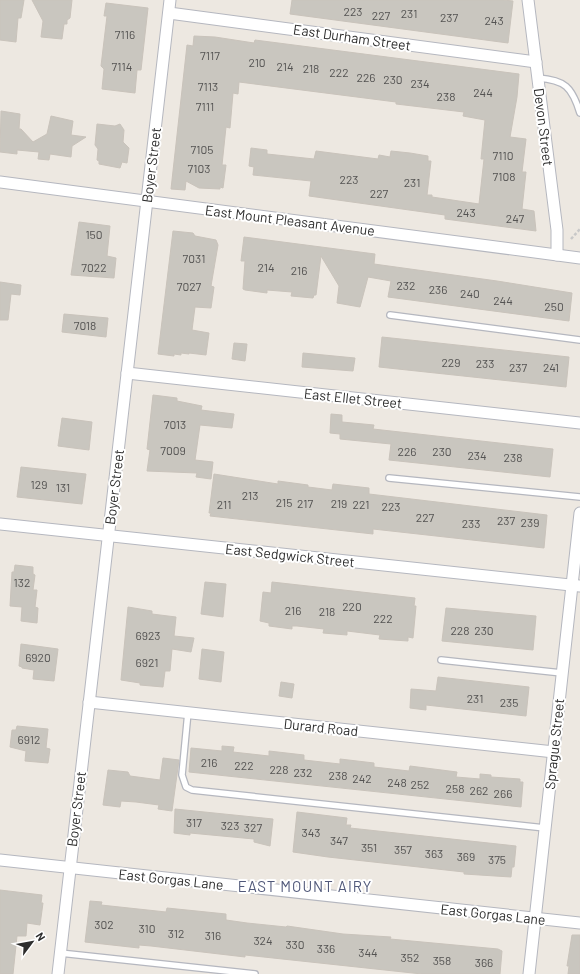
<svg xmlns="http://www.w3.org/2000/svg" width="580" height="974" viewBox="0 0 580 974" font-family="Barlow,sans-serif">
  <style>
    .building { fill: #c9c6bf; stroke: #c9c3bb }
    .lines { fill: none; stroke-linecap: round; stroke-linejoin: round }
    .service-casing { stroke: #b5b7bf; stroke-width: 8 }
    .minor-casing { stroke: #b5b7bf; stroke-width: 13 }
    .path { stroke: #c8c8c8; stroke-width: 2.5; stroke-dasharray: 3 2; stroke-linecap: butt }
    .service { stroke: #fff; stroke-width: 5.5 }
    .minor { stroke: #fff; stroke-width: 11 }
    .labels { text-anchor: middle; dominant-baseline: central; stroke-width: 4; stroke-linejoin: round; paint-order: stroke }
    .number-label { font-size: 12px; fill: #545352 }
    .street-label { font-size: 14px; fill: #2d2d2d; stroke: #fff }
    .neighbourhood-label { font-size: 15px; letter-spacing: 1px; fill: #51597a; stroke: #fff }
  </style>
  <rect width="100%" height="100%" fill="#ede8e1"/>
  <g class="building">
    <polygon points="0,0 24,0 21,18 18,18 16,42 0,40"/>
    <polygon points="32,0 72,0 70,18 67,20 67,24 64,24 62,39 41,37 43,21"/>
    <polygon points="292,0 503,0 513,1 508,43 290,14"/>
    <polygon points="106,3 148,8 141,70 137,70 135,93 102,89 104,69 101,66 107,16 104,16"/>
    <polygon points="194,36 215,37 254,43 255,40 519,74 517,97 510,137 526,139 522,172 526,172 522,209 534,211 536,231 445,219 445,215 309,196 311,181 253,175 254,167 249,166 251,148 267,150 267,154 314,159 316,151 378,159 379,155 390,157 391,151 410,153 428,156 428,161 431,161 427,195 432,195 432,197 479,204 484,159 481,159 485,120 463,116 464,112 396,104 396,102 239,82 238,94 233,93 230,128 226,127 222,165 226,165 223,188 220,187 220,189 199,188 186,181 185,190 171,189 187,45 193,46"/>
    <polygon points="1,111 20,114 19,129 21,129 33,142 47,134 51,116 73,121 71,135 86,137 72,146 71,157 50,154 49,160 38,159 39,152 17,150 17,154 0,152"/>
    <polygon points="97,124 115,126 120,124 124,130 123,142 129,148 127,163 122,162 120,168 99,164 99,161 97,160 98,149 95,145"/>
    <polygon points="79,222 110,226 107,256 116,258 114,278 71,275"/>
    <polygon points="173,231 193,233 195,236 216,240 218,245 211,286 214,287 211,308 195,307 192,330 209,333 206,355 189,353 189,354 181,353 181,355 174,354 174,356 158,354"/>
    <polygon points="244,237 375,254 374,264 497,281 572,293 569,321 388,297 391,281 368,277 360,307 337,303 339,286 321,256 316,295 314,295 313,298 291,296 292,292 267,290 267,293 245,290 243,289 245,261 241,261"/>
    <polygon points="0,282 21,285 20,295 11,294 8,320 0,320"/>
    <polygon points="64,314 108,318 106,337 62,332"/>
    <polygon points="382,337 569,357 566,387 379,367"/>
    <polygon points="234,343 247,344 245,361 232,359"/>
    <polygon points="303,353 355,358 353,371 302,367"/>
    <polygon points="153,395 177,398 177,401 202,406 201,410 234,414 232,428 200,425 195,460 213,462 211,479 196,477 197,473 147,471 150,450 147,449"/>
    <polygon points="331,414 342,415 342,422 374,425 373,429 553,449 550,477 389,460 391,444 340,439 340,434 330,433"/>
    <polygon points="62,418 92,422 89,450 58,446"/>
    <polygon points="21,467 86,474 82,504 17,497"/>
    <polygon points="214,474 278,484 278,481 308,485 308,487 332,490 333,484 369,488 369,494 547,515 544,548 373,529 373,534 210,516 211,513 209,513"/>
    <polygon points="15,565 33,567 33,574 35,575 33,590 37,590 35,607 38,608 37,623 21,621 22,607 10,606 12,572 14,572"/>
    <polygon points="205,582 226,584 223,617 201,614"/>
    <polygon points="272,582 415,598 414,606 416,606 413,638 408,637 408,641 379,639 380,635 347,631 347,635 323,633 324,629 297,626 292,626 292,629 269,626 269,623 260,621 263,592 271,593"/>
    <polygon points="128,607 152,611 152,614 176,617 174,636 194,638 191,652 172,649 170,671 165,671 163,687 140,685 140,683 121,680"/>
    <polygon points="446,608 536,616 533,650 442,641"/>
    <polygon points="21,644 58,649 54,681 33,679 34,670 22,668 22,667 19,666"/>
    <polygon points="202,649 224,652 221,682 199,679"/>
    <polygon points="438,677 529,687 526,716 426,705 426,710 410,708 411,689 436,691"/>
    <polygon points="281,682 294,684 292,698 279,696"/>
    <polygon points="17,726 48,729 46,748 50,749 48,763 25,761 26,751 10,747 12,730 16,730"/>
    <polygon points="222,746 234,747 233,752 269,756 269,751 304,755 304,760 340,764 340,759 374,763 374,767 409,771 410,766 457,772 456,777 480,779 480,774 491,775 491,777 520,779 520,782 523,782 521,807 189,772 191,748 222,751"/>
    <polygon points="163,758 179,760 172,811 158,809 159,805 136,802 121,801 120,807 103,805 108,770 128,772 130,776 160,780"/>
    <polygon points="175,809 273,819 270,846 254,842 254,839 190,833 190,835 174,833"/>
    <polygon points="297,812 347,818 346,825 351,825 350,828 516,846 514,867 512,867 511,877 464,874 464,872 328,857 293,852"/>
    <polygon points="0,890 42,895 41,903 43,903 40,925 27,923 26,936 17,936 13,974 0,974"/>
    <polygon points="90,901 102,902 101,905 166,912 167,908 226,914 226,920 247,923 286,927 287,926 343,934 391,937 390,939 498,949 502,951 500,974 422,974 245,955 245,957 151,946 139,945 139,948 85,942"/>
    <polygon points="572,935 580,935 580,974 568,974 569,966 567,966"/>
  </g>
  <g class="lines">
    <defs>
      <g id="service">
        <path d="M538 78C565 80 572 87 580 113"/>
        <polyline points="390,315 580,340"/>
        <polyline points="389,478 580,497"/>
        <polyline points="441,660 562,673"/>
        <polyline points="188,712 182,775 186,787 192,790 545,828"/>
        <polyline points="60,953 255,974"/>
      </g>
      <g id="minor">
        <polyline points="528,0 557,230 557,255"/>
        <polyline points="169,13 536,62"/>
        <polyline points="0,182 580,258"/>
        <polyline points="127,373 580,423"/>
        <polyline points="0,524 580,586"/>
        <polyline points="89,702 554,752"/>
        <polyline points="0,860 580,923"/>
        <polyline points="58,974 170,0"/>
        <polyline points="529,974 580,513"/>
      </g>
    </defs>
    <use href="#service" class="service-casing"/>
    <use href="#minor" class="minor-casing"/>
    <polyline class="path" points="571,239 580,229"/>
    <use href="#service" class="service"/>
    <use href="#minor" class="minor"/>
  </g>
  <g class="labels">
    <g class="number-label">
      <text x="353" y="11">223</text>
      <text x="409" y="13">231</text>
      <text x="381" y="15">227</text>
      <text x="449" y="17">237</text>
      <text x="494" y="20">243</text>
      <text x="125" y="34">7116</text>
      <text x="210" y="55">7117</text>
      <text x="257" y="62">210</text>
      <text x="122" y="66">7114</text>
      <text x="285" y="66">214</text>
      <text x="311" y="68">218</text>
      <text x="339" y="72">222</text>
      <text x="366" y="77">226</text>
      <text x="393" y="79">230</text>
      <text x="420" y="83">234</text>
      <text x="208" y="86">7113</text>
      <text x="483" y="92">244</text>
      <text x="446" y="96">238</text>
      <text x="205" y="106">7111</text>
      <text x="202" y="149">7105</text>
      <text x="503" y="155">7110</text>
      <text x="199" y="168">7103</text>
      <text x="504" y="176">7108</text>
      <text x="349" y="179">223</text>
      <text x="412" y="182">231</text>
      <text x="379" y="193">227</text>
      <text x="466" y="212">243</text>
      <text x="515" y="218">247</text>
      <text x="94" y="234">150</text>
      <text x="194" y="258">7031</text>
      <text x="94" y="267">7022</text>
      <text x="266" y="267">214</text>
      <text x="299" y="270">216</text>
      <text x="406" y="285">232</text>
      <text x="189" y="286">7027</text>
      <text x="438" y="289">236</text>
      <text x="470" y="293">240</text>
      <text x="503" y="300">244</text>
      <text x="554" y="306">250</text>
      <text x="85" y="325">7018</text>
      <text x="451" y="362">229</text>
      <text x="485" y="363">233</text>
      <text x="518" y="367">237</text>
      <text x="551" y="367">241</text>
      <text x="175" y="424">7013</text>
      <text x="173" y="450">7009</text>
      <text x="407" y="451">226</text>
      <text x="442" y="451">230</text>
      <text x="477" y="455">234</text>
      <text x="513" y="457">238</text>
      <text x="39" y="484">129</text>
      <text x="63" y="487">131</text>
      <text x="250" y="495">213</text>
      <text x="284" y="502">215</text>
      <text x="305" y="503">217</text>
      <text x="339" y="503">219</text>
      <text x="224" y="504">211</text>
      <text x="361" y="504">221</text>
      <text x="391" y="506">223</text>
      <text x="425" y="517">227</text>
      <text x="506" y="520">237</text>
      <text x="530" y="522">239</text>
      <text x="471" y="523">233</text>
      <text x="22" y="582">132</text>
      <text x="352" y="606">220</text>
      <text x="293" y="610">216</text>
      <text x="327" y="611">218</text>
      <text x="383" y="618">222</text>
      <text x="460" y="630">228</text>
      <text x="484" y="630">230</text>
      <text x="148" y="635">6923</text>
      <text x="38" y="657">6920</text>
      <text x="147" y="662">6921</text>
      <text x="475" y="698">231</text>
      <text x="509" y="702">235</text>
      <text x="29" y="739">6912</text>
      <text x="209" y="762">216</text>
      <text x="244" y="765">222</text>
      <text x="279" y="769">228</text>
      <text x="303" y="772">232</text>
      <text x="338" y="775">238</text>
      <text x="362" y="778">242</text>
      <text x="397" y="782">248</text>
      <text x="420" y="784">252</text>
      <text x="455" y="788">258</text>
      <text x="479" y="790">262</text>
      <text x="503" y="793">266</text>
      <text x="194" y="822">317</text>
      <text x="230" y="825">323</text>
      <text x="253" y="827">327</text>
      <text x="311" y="832">343</text>
      <text x="339" y="840">347</text>
      <text x="369" y="847">351</text>
      <text x="403" y="849">357</text>
      <text x="434" y="853">363</text>
      <text x="466" y="856">369</text>
      <text x="497" y="859">375</text>
      <text x="104" y="924">302</text>
      <text x="147" y="928">310</text>
      <text x="176" y="933">312</text>
      <text x="213" y="935">316</text>
      <text x="263" y="940">324</text>
      <text x="295" y="944">330</text>
      <text x="326" y="948">336</text>
      <text x="368" y="952">344</text>
      <text x="410" y="957">352</text>
      <text x="442" y="960">358</text>
      <text x="484" y="962">366</text>
    </g>
    <g class="street-label">
      <text transform="translate(352 37) rotate(8)">East Durham Street</text>
      <text transform="translate(544 127) rotate(83)">Devon Street</text>
      <text transform="translate(151 165) rotate(-83)">Boyer Street</text>
      <text transform="translate(290 220) rotate(7)">East Mount Pleasant Avenue</text>
      <text transform="translate(353 398) rotate(6)">East Ellet Street</text>
      <text transform="translate(114 487) rotate(-83)">Boyer Street</text>
      <text transform="translate(290 555) rotate(6)">East Sedgwick Street</text>
      <text transform="translate(321 727) rotate(6)">Durard Road</text>
      <text transform="translate(554 744) rotate(-84)">Sprague Street</text>
      <text transform="translate(76 809) rotate(-83)">Boyer Street</text>
      <text transform="translate(171 879) rotate(6)">East Gorgas Lane</text>
      <text transform="translate(493 914) rotate(6)">East Gorgas Lane</text>
    </g>
    <g class="neighbourhood-label">
      <text x="305" y="886">EAST MOUNT AIRY</text>
    </g>
  </g>
  <g transform="translate(32 942) rotate(58)" stroke="#ffffff" stroke-width="3" paint-order="stroke">
  <path d="M0-3L7 15L0 10L-7 15Z" fill="#2d2d2d"/>
  <text y="-6" font-size="11" font-weight="bold" text-anchor="middle" fill="#2d2d2d">N</text>
  </g>
</svg>
